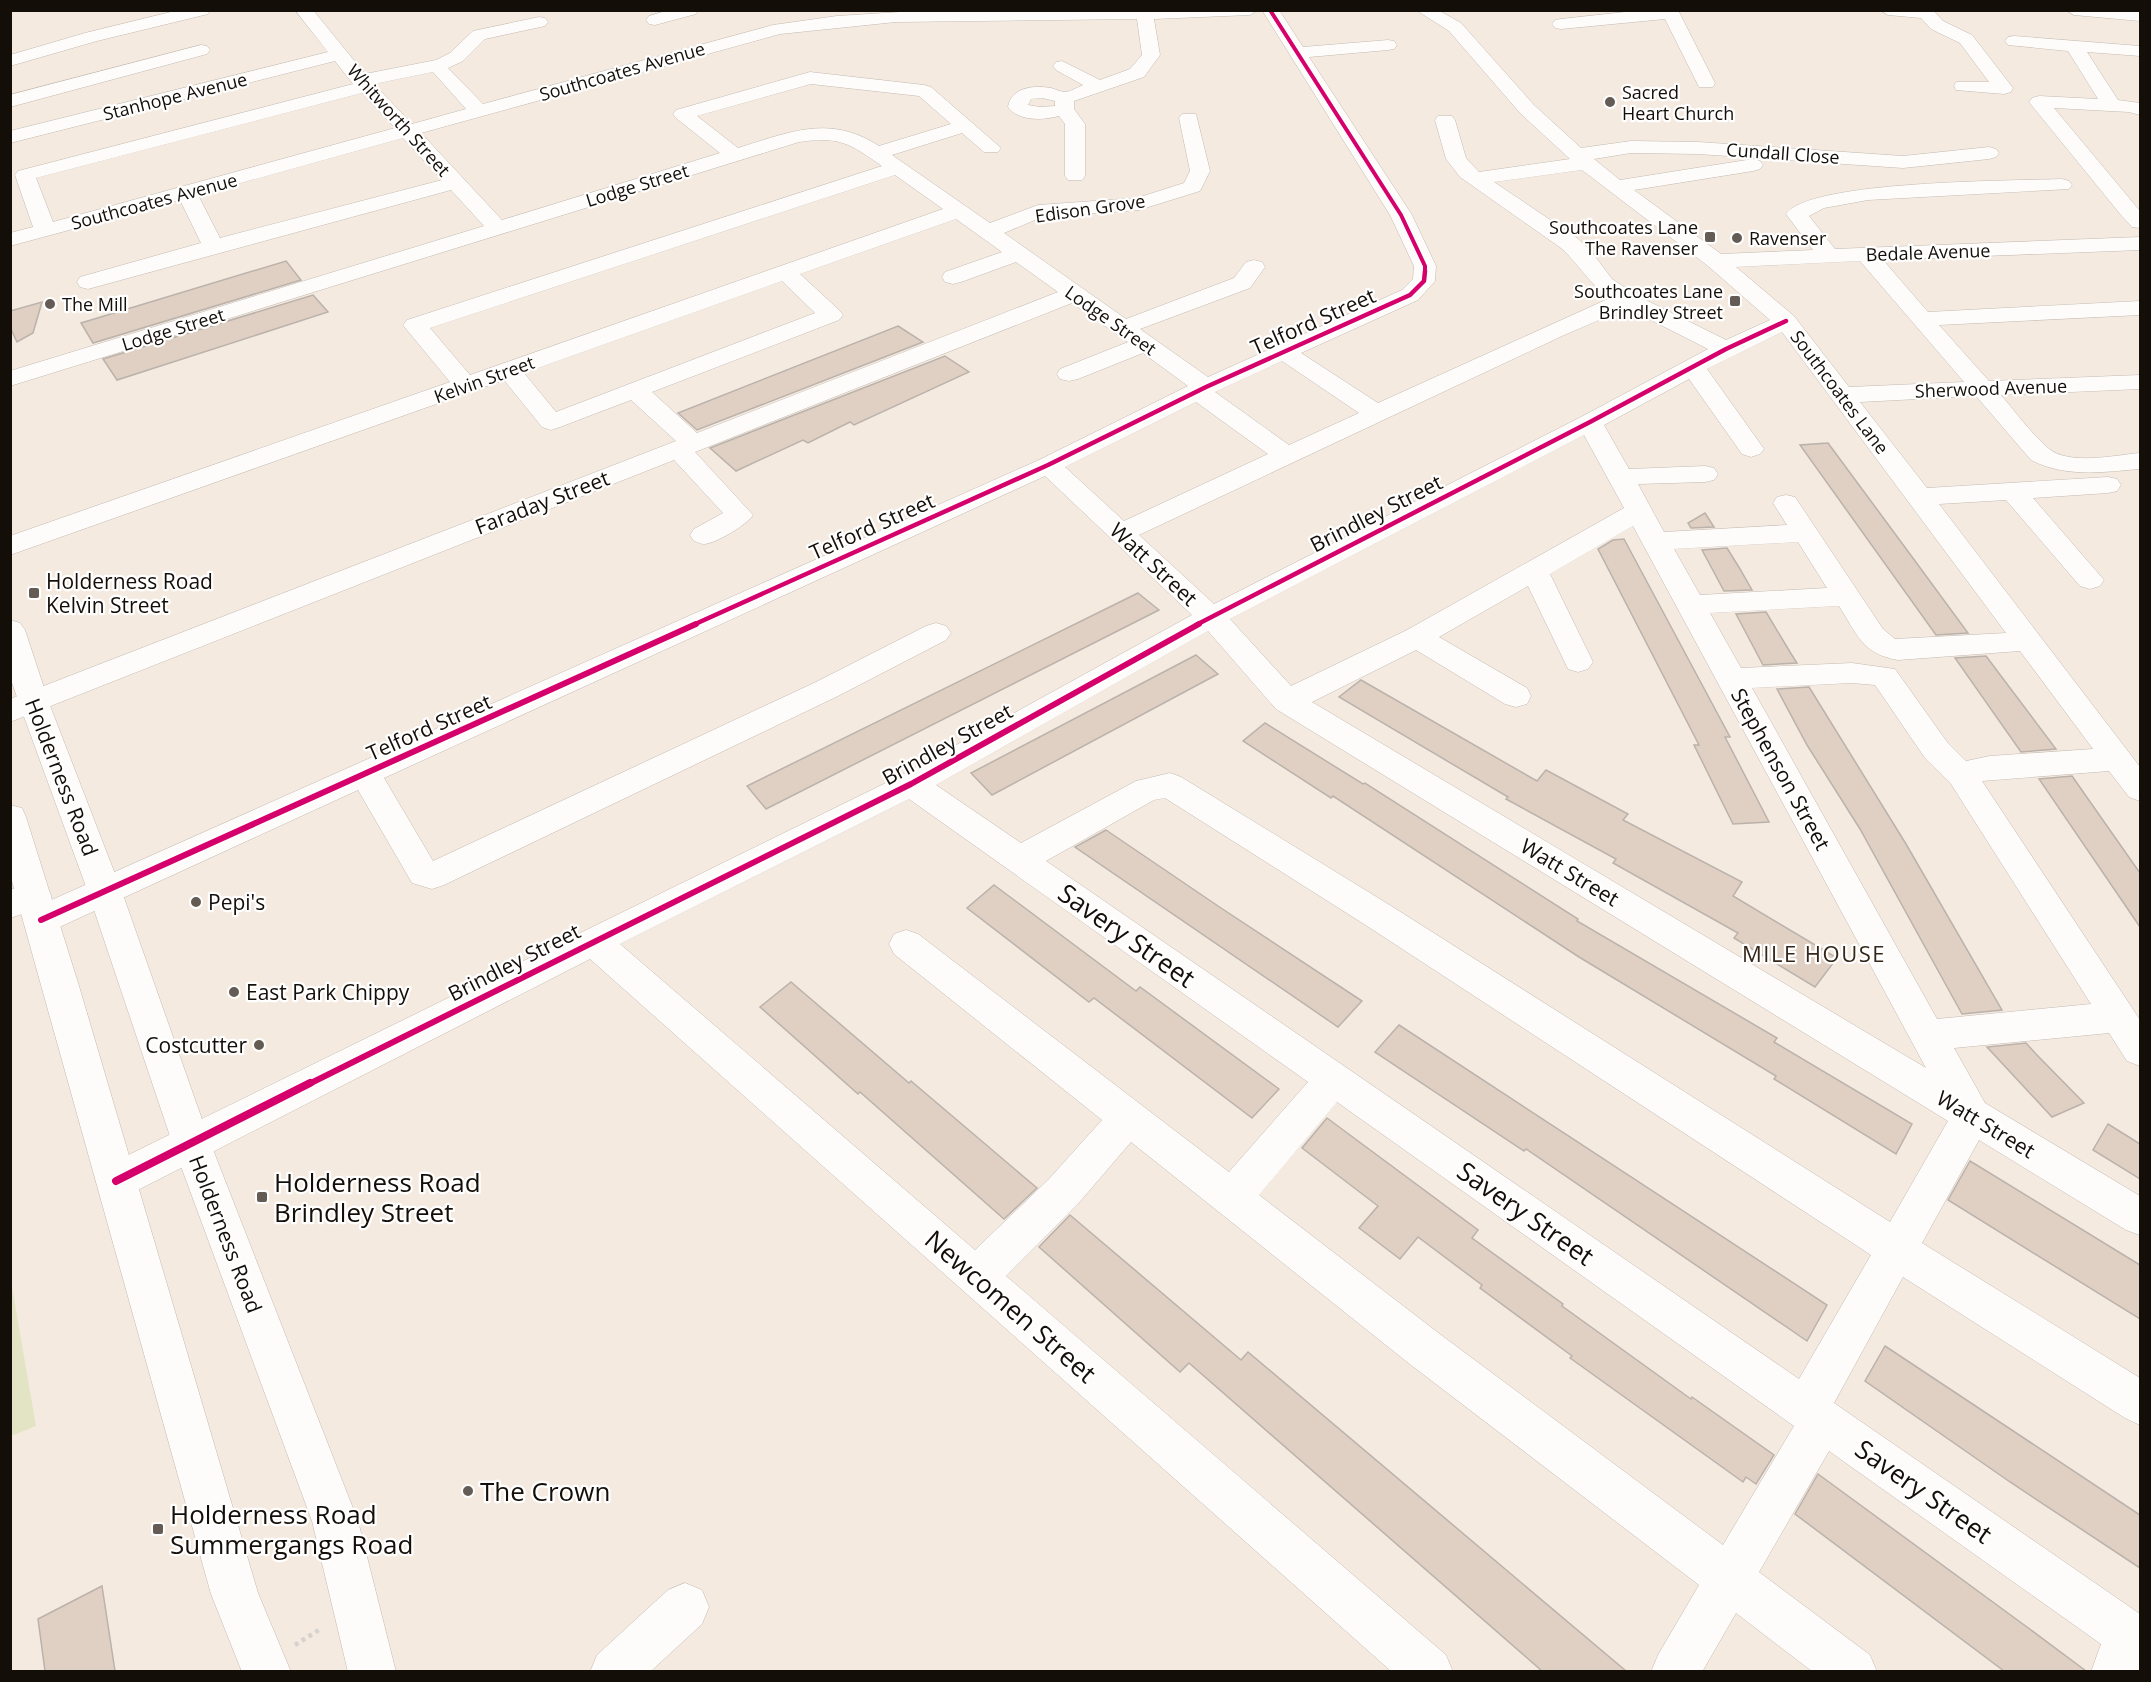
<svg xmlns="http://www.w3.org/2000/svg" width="2151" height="1682" viewBox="0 0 2151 1682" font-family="'Open Sans',sans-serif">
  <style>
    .green { fill: #e2e4c4 }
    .building { fill: #dfd0c3; stroke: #bbb2ab; stroke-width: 1.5 }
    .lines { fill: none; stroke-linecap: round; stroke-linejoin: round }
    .minor-casing { stroke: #c2bab2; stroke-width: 1 }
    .highway-casing { stroke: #c2bab2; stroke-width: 1 }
    .path { stroke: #d6d2cf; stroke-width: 4.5; stroke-dasharray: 4 4; stroke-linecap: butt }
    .minor { fill: #fefcfa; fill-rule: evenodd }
    .highway { fill: #fefcfa; fill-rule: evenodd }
    .cycleway-far3-casing { stroke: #fff; stroke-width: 6 }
    .cycleway-far2-casing { stroke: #fff; stroke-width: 8 }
    .cycleway-far1-casing { stroke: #fff; stroke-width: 10 }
    .cycleway-casing { stroke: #fff; stroke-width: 11 }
    .cycleway-far3 { stroke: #d6006c; stroke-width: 4 }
    .cycleway-far2 { stroke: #d6006c; stroke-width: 4.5 }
    .cycleway-far1 { stroke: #d6006c; stroke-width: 6 }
    .cycleway { stroke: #d6006c; stroke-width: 8 }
    .poi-dot { fill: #635b54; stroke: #fff; stroke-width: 2 }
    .labels { text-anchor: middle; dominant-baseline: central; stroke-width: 4.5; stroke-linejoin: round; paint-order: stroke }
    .far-street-label { font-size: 18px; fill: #140e08; stroke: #fff }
    .far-poi-label { font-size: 18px; fill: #140e08; stroke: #fff; text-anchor: start }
    .street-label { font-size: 21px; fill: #140e08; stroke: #fff }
    .poi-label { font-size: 21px; fill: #140e08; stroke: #fff; text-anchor: start }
    .neighbourhood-label { font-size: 22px; letter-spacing: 1.5px; fill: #342618; stroke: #fff }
    .near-street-label { font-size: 26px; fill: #140e08; stroke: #fff }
    .near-poi-label { font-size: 26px; fill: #140e08; stroke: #fff; text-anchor: start }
  </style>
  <rect width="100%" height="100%" fill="#f5eae0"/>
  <polygon class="green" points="10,1275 36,1426 11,1436 10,1436"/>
  <g class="building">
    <polygon points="286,261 301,280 93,343 81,323"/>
    <polygon points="313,295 328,312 117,380 103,359"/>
    <polygon points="42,302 33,333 17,342 10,327 10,311"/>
    <polygon points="898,326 923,342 697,430 678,413"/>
    <polygon points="945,356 969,372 854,425 850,422 808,443 803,440 736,471 710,448"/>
    <polygon points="1828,443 1907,550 1968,633 1936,635 1800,445"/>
    <polygon points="1705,513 1714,527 1691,528 1688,523"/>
    <polygon points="1624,539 1730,737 1725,737 1769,822 1733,824 1694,745 1699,745 1598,549 1613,540"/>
    <polygon points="1727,548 1740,569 1752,590 1724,591 1702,550"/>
    <polygon points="1138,593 1159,610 766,809 747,786"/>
    <polygon points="1766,612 1790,652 1797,663 1763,665 1736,614"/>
    <polygon points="1196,655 1218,674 992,795 971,773"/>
    <polygon points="1986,656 2004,680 2056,749 2021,752 1955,658"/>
    <polygon points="1361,680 1537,781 1546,770 1628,814 1623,820 1742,882 1733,896 1837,958 1815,987 1734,938 1738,933 1613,863 1616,859 1506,799 1508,797 1339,697"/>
    <polygon points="1809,687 1906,844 2002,1010 1962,1014 1860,829 1807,745 1777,689"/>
    <polygon points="1265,723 1363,784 1365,783 1578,919 1577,921 1777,1038 1774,1042 1912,1124 1896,1154 1774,1079 1776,1076 1579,957 1333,796 1331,798 1243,741"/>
    <polygon points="2072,776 2140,873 2140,927 2039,779"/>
    <polygon points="1106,830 1221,908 1362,1001 1338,1027 1075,847"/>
    <polygon points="994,885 1136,991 1140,987 1279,1089 1252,1118 1094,998 1089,1002 967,908"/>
    <polygon points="791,982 909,1083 911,1081 1037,1188 1004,1219 860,1092 858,1094 760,1007"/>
    <polygon points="1399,1025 1827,1305 1807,1341 1526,1149 1524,1151 1375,1052"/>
    <polygon points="2026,1043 2036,1054 2084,1103 2052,1117 1987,1047"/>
    <polygon points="1327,1118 1478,1230 1472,1238 1563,1304 1562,1306 1691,1399 1692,1397 1774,1455 1756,1484 1746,1477 1743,1482 1570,1358 1572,1356 1480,1288 1482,1285 1418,1237 1400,1259 1359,1228 1378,1206 1302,1148"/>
    <polygon points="2108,1124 2140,1144 2140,1179 2093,1150"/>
    <polygon points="1970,1161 2140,1265 2140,1319 1948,1200"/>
    <polygon points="1070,1215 1241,1360 1248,1352 1626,1671 1542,1671 1189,1363 1180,1372 1039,1247"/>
    <polygon points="1885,1346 2140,1515 2140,1568 2010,1482 1865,1381"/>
    <polygon points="1818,1474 2027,1627 2086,1671 2004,1671 1795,1514"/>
    <polygon points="102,1586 115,1671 45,1671 38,1619"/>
  </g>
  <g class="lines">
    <defs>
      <g id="minor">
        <polygon points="179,10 210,10 208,14 97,41 10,66 10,55 85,33"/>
        <path d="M295 10H313L365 74 436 60 450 53 473 31 539 17 545 18 548 22 545 26 485 39 463 61 448 68 483 104 773 25 837 16 932 10H1258L1250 15 1154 19 1160 55 1144 77 1074 101V109L1085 124V176L1082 180H1068L1065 176V124L1059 116C1044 120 1019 122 1008 107 1011 87 1034 85 1051 88 1055 89 1061 92 1065 92 1070 92 1078 87 1083 85L1056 70 1053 66 1056 62 1062 61 1100 80 1130 69 1142 55 1137 19 896 22 780 34 421 133 502 220 720 153 676 118 673 114 676 110 810 72 924 85 931 87 1001 148 998 152H984L962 133 892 155 990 223 1038 205 1137 198 1184 183 1190 171 1179 118 1182 114H1196L1210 171 1200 191 1139 210 1042 217 1004 233 1126 319 1234 278 1246 262 1254 260 1262 262 1265 267 1250 288 1140 329 1208 377 1402 290 1413 279 1414 266 1390 215 1262 10H1279L1303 47 1388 40 1394 41 1397 45 1394 49 1388 50 1309 57 1412 215 1436 266 1435 281 1418 300 1301 353 1378 403 1610 298C1589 284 1579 264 1561 248L1460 177 1446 159 1435 120 1438 116H1452L1455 120 1466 158 1479 172 1570 159 1520 113 1449 31 1416 10H1438L1461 23 1534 105 1581 148 1631 141 1698 142 1903 156 1989 147 1996 149 1999 153 1996 157 1989 159 1903 168 1698 154 1631 153 1594 159 1620 180 1753 159 1760 161 1763 165 1760 169 1753 171 1634 190 1721 254 1813 250 1786 214C1810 180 2015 181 2062 179L2069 181 2072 185 2069 189 1868 200 1824 208 1809 216 1835 249 2140 237V250L1883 260 1928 312 2140 301V315L1939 325 1989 381 2140 375V389L2001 395C2016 413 2031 433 2048 448 2068 466 2116 455 2140 453V469C2103 472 2066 478 2031 460L1976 396 1860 402 1927 488 2108 477 2117 479 2121 485 2117 491 2108 493 2033 498 2104 580 2100 586 2090 589 2080 586 2006 500 1939 504 2140 767V801L2129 797 2109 771 1982 781 2140 1020V1066L2127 1061 2109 1033 1954 1048 1985 1103 2140 1196V1235L2126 1230 1979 1140 1922 1243 2140 1378V1425L2125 1418 1903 1277 1834 1403 2140 1614V1672H2091L2101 1644 1829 1451 1759 1572 1870 1655 1877 1672H1813L1736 1613 1702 1672H1651L1658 1655 1699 1585 1411 1365 1131 1142 1077 1205 1006 1276 1446 1655 1453 1672H1392L590 959 130 1194 116 1199 102 1194 96 1181 102 1168 900 776 1192 615 1045 476 384 778 433 861 816 682 926 626 936 623 946 626 951 633 946 640 838 696 444 885 432 889 412 883 358 790 53 930 41 934 29 930 24 920 28 912 10 918V890L34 882 46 885 51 895 47 902 1039 460 1188 386 1143 353 1078 379 1069 381 1060 379 1057 374 1060 369 1128 342 1072 303 695 452 753 515C748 524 715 544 704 544 701 544 698 542 694 541L690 535 694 529 723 513 674 460 10 722V699L676 441 631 400 560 427 551 430 542 427 504 380 10 555V536L450 382 407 330 403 325 407 320 882 166C849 143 839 136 799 142L10 386V371L484 226 451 190 88 289 80 287 77 282 80 277 201 243 180 200 10 246V233L33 227 15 175 18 171 353 84 335 61 10 143V131L328 52ZM433 72 466 109 412 124 374 84ZM811 84 919 96 951 124 879 146C830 114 790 132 738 148L697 116ZM362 93 395 128 53 222 36 178ZM1042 98 1055 101V106L1040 107 1028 105 1031 99ZM403 138 442 180 220 238 198 195ZM1582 170 1708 266 1770 320 1726 340 1638 296 1612 279 1591 251 1577 238 1494 182ZM895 175 943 209 470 375 430 328ZM956 219 1002 252 945 272 942 277 945 282 953 284 961 282 1016 262 1058 292 697 433 652 392 839 320 843 315 839 310 800 274ZM1860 261 1964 382 1849 387 1794 316 1736 267ZM782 281 815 313 556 412 524 373ZM1627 308 1708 349 1581 417 1214 604 1139 535 1562 336ZM1782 332 2006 633 1895 639 1883 629 1795 497 1786 495 1777 497 1773 503 1787 525 1664 532 1638 484 1705 482 1714 480 1718 474 1714 468 1705 466 1629 469 1604 425 1689 379 1742 454 1751 457 1760 454 1764 449 1707 369ZM1282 361 1359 413 1289 445 1215 392ZM1196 402 1268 454 1124 521 1065 467ZM1584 435 1624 508 1407 630 1291 686 1230 619ZM1633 526 1926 1068 1312 702 1416 650 1505 704 1516 707 1527 704 1531 696 1527 688 1439 637 1528 586 1568 669 1578 672 1588 669 1593 662 1550 574ZM1798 542 1827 588 1700 595 1674 549ZM1839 606C1857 634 1862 654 1898 660L2020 651 2093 749 1990 756 1966 761 1947 742 1895 669 1852 663 1741 668 1710 613ZM1208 631 1276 709 1948 1121 1890 1222 1388 904 1181 777 1170 773 1136 781 1021 843 936 785ZM1852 683 1875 685 1925 758 1951 784 2091 1004 1937 1019 1752 688ZM1165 798 1364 924 1871 1255 1799 1379 1046 861 1154 800ZM909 799 1308 1082 1229 1172 918 934 906 930 894 934 889 944 894 954 1102 1120 1049 1179 975 1250 620 944ZM1337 1102 1794 1426 1723 1545 1441 1335 1259 1195Z"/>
        <polygon points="669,10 698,10 696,14 655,25 649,24 646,20 649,16"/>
        <polygon points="1643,10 1678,10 1715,83 1713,87 1699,87 1665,19 1561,29 1555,28 1552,24 1555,20 1561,19"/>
        <polygon points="1880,10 1933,10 1943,21 1972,35 2013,88 2011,92 2004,94 1956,90 1954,86 1956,82 1989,82 1960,43 1931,29 1921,18 1888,15"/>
        <polygon points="2066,10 2140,11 2140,21 2074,15"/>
        <polygon points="2014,36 2140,46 2140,56 2087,52 2118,100 2140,103 2140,115 2129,112 2054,108 2140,211 2140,228 2132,227 2121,215 2029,102 2032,98 2039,96 2098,99 2068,51 2008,45 2005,41 2008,37"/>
        <polygon points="201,45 207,46 210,50 207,54 10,107 10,95"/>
        <polygon points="685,1583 702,1590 709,1607 702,1624 650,1672 590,1672 597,1655 668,1590"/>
      </g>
      <g id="highway">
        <polygon points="10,620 20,623 25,630 49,703 122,892 210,1142 358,1521 396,1672 348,1672 312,1521 172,1142 88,892 19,703 10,677"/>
        <polygon points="10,805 22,808 26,817 79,986 258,1593 291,1672 242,1672 211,1594 10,874"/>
      </g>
    </defs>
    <use href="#minor" class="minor-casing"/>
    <use href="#highway" class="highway-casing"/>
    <polyline class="path" points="295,1645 322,1628"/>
    <use href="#minor" class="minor"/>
    <use href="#highway" class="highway"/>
    <defs>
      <polyline id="cycleway-far3" points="1270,10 1401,215 1425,266 1425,272"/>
      <g id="cycleway-far2">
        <polyline points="693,625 1048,465 1206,387 1410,295 1424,281 1425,271"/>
        <polyline points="1196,625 1590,422 1726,349 1786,321"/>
      </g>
      <g id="cycleway-far1">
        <polyline points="41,920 696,624"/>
        <polyline points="307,1085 911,784 1199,624"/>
      </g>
      <polyline id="cycleway" points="116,1181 310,1083"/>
    </defs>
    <use href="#cycleway-far3" class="cycleway-far3-casing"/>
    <use href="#cycleway-far2" class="cycleway-far2-casing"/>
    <use href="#cycleway-far1" class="cycleway-far1-casing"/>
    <use href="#cycleway" class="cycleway-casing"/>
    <use href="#cycleway-far3" class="cycleway-far3"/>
    <use href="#cycleway-far2" class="cycleway-far2"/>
    <use href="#cycleway-far1" class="cycleway-far1"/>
    <use href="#cycleway" class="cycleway"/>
  </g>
  <g class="poi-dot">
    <circle cx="1610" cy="102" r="6"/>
    <rect x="1704" y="231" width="12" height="12" rx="3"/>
    <circle cx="1737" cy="238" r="6"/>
    <rect x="1729" y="295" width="12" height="12" rx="3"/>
    <circle cx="50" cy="304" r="6"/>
    <rect x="28" y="587" width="12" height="12" rx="3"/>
    <circle cx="196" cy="902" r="6"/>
    <circle cx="234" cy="992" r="6"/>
    <circle cx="259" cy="1045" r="6"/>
    <rect x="256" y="1191" width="12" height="12" rx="3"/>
    <circle cx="468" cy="1491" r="6"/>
    <rect x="152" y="1523" width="12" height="12" rx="3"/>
  </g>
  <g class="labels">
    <g class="far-street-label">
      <text transform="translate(622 71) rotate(-16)">Southcoates Avenue</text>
      <text transform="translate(175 96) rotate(-14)">Stanhope Avenue</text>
      <text transform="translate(399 120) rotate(48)">Whitworth Street</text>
      <text transform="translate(1783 153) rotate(4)">Cundall Close</text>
      <text transform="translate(637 185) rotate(-17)">Lodge Street</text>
      <text transform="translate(154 201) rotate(-15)">Southcoates Avenue</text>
      <text transform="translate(1090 208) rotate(-8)">Edison Grove</text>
      <text transform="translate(1928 252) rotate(-2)">Bedale Avenue</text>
      <text transform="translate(1111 320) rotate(35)">Lodge Street</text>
      <text transform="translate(173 329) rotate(-17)">Lodge Street</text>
      <text transform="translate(484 379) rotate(-20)">Kelvin Street</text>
      <text transform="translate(1991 388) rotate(-2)">Sherwood Avenue</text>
      <text transform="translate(1840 392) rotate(53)">Southcoates Lane</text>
    </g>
    <g class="far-poi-label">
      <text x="1622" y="92">Sacred<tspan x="1622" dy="21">Heart Church</tspan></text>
      <text x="1698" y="227" text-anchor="end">Southcoates Lane<tspan x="1698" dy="21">The Ravenser</tspan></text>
      <text x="1749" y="238">Ravenser</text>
      <text x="1723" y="291" text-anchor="end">Southcoates Lane<tspan x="1723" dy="21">Brindley Street</tspan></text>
      <text x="62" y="304">The Mill</text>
    </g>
    <g class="street-label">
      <text transform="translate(1313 321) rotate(-24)">Telford Street</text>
      <text transform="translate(542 502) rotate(-21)">Faraday Street</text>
      <text transform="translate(1376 513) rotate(-27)">Brindley Street</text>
      <text transform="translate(872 526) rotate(-24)">Telford Street</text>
      <text transform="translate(1154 564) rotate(43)">Watt Street</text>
      <text transform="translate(429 727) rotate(-24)">Telford Street</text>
      <text transform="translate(947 744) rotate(-29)">Brindley Street</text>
      <text transform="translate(1781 769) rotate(61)">Stephenson Street</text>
      <text transform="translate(62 777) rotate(69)">Holderness Road</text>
      <text transform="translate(1570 872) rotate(31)">Watt Street</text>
      <text transform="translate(514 962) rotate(-27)">Brindley Street</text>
      <text transform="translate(1986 1124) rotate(31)">Watt Street</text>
      <text transform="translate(226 1234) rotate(69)">Holderness Road</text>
    </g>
    <g class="poi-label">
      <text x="46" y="581">Holderness Road<tspan x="46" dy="24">Kelvin Street</tspan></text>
      <text x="208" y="902">Pepi's</text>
      <text x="246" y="992">East Park Chippy</text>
      <text x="247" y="1045" text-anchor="end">Costcutter</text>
    </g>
    <g class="neighbourhood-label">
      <text x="1814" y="953">MILE HOUSE</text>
    </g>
    <g class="near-street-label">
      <text transform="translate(1127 935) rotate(35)">Savery Street</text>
      <text transform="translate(1526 1213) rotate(35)">Savery Street</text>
      <text transform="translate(1011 1306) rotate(41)">Newcomen Street</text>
      <text transform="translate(1924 1491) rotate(35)">Savery Street</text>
    </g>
    <g class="near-poi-label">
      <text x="274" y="1182">Holderness Road<tspan x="274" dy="30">Brindley Street</tspan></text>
      <text x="480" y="1491">The Crown</text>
      <text x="170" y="1514">Holderness Road<tspan x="170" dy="30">Summergangs Road</tspan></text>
    </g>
  </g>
  <rect width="2151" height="1682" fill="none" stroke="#140e08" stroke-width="24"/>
</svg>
